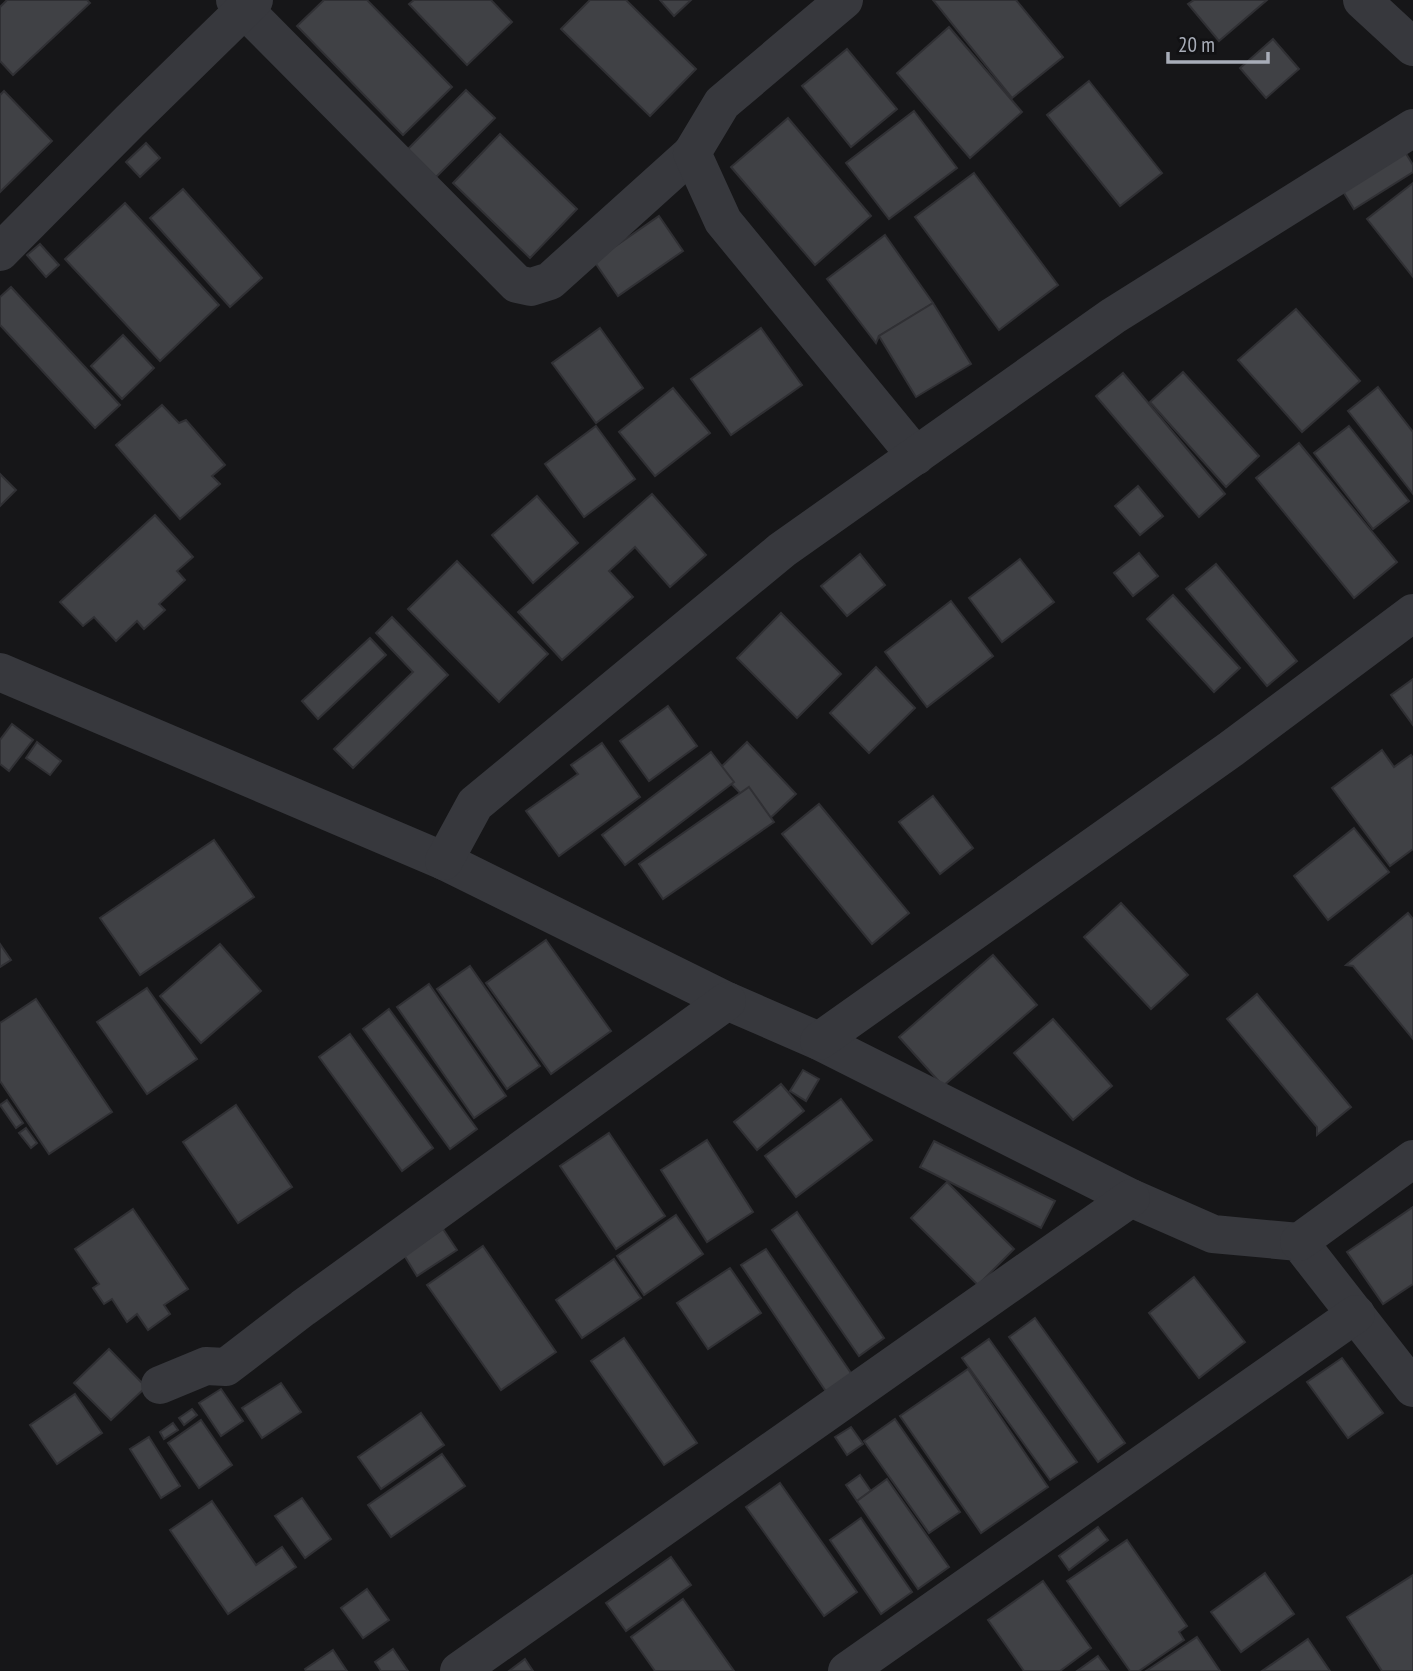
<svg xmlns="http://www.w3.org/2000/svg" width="1413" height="1671" viewBox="0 0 1413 1671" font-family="'PT Sans Narrow',sans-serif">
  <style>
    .building { fill: #404145; stroke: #303034; stroke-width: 2 }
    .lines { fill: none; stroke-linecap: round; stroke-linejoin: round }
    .minor { stroke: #37383d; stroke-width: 38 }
  </style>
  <rect width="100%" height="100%" fill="#161618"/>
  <g class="building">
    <polygon points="7,0 87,0 90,3 13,75 0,61 0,7"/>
    <polygon points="324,0 367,0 452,87 403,135 297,26"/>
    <polygon points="414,0 491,0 512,22 467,65 409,4"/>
    <polygon points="590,0 626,0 696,69 650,116 561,29"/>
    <polygon points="660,0 691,0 674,16"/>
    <polygon points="933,0 1016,0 1063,57 1012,98"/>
    <polygon points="1194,0 1267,0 1219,41 1188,4"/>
    <polygon points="949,27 1022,112 970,158 897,73"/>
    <polygon points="1273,39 1299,69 1266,98 1240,68"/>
    <polygon points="847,49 897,109 851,147 802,86"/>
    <polygon points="1089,81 1162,173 1120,206 1047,115"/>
    <polygon points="466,90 495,118 436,177 408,149"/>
    <polygon points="4,91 52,141 0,192 0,95"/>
    <polygon points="914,111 957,168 889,219 846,163"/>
    <polygon points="788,118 871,216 815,265 731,167"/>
    <polygon points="500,134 577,209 530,258 453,183"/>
    <polygon points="146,143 160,158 140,177 126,162"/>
    <polygon points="1402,147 1413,165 1413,172 1354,209 1339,185"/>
    <polygon points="974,173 1058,285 999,330 915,217"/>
    <polygon points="1413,183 1413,277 1367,219"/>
    <polygon points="183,189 262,278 230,307 150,218"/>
    <polygon points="125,203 219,305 160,361 65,259"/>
    <polygon points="659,216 683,251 618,296 594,261"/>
    <polygon points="885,235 933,303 879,336 876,343 827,279"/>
    <polygon points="40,244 59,265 46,277 27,255"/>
    <polygon points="11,287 120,405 95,428 0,325 0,297"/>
    <polygon points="933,303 971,364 916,397 879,336"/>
    <polygon points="1296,309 1360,381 1302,432 1238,360"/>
    <polygon points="600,328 643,388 596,423 552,363"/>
    <polygon points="761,328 802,385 731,435 691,379"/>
    <polygon points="123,335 154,368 122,399 91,366"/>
    <polygon points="1183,372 1259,456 1226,487 1150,402"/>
    <polygon points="1123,373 1225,494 1199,517 1096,396"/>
    <polygon points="1378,387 1413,432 1413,494 1348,411"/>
    <polygon points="673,388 710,433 655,476 619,432"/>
    <polygon points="162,405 179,423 186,420 225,465 212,476 220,484 180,519 116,445"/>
    <polygon points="596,426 635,479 584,517 545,464"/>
    <polygon points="1349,426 1409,501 1373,529 1314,453"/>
    <polygon points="1299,443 1397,562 1354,598 1256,478"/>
    <polygon points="0,474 16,490 0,506"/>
    <polygon points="1138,486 1163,516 1140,535 1115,506"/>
    <polygon points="652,494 706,555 670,587 635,547 609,571 633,597 562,660 518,612"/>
    <polygon points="537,496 578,543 533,583 492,535"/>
    <polygon points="155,515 193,557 177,571 185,580 159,604 165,610 144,629 137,621 116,641 94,617 83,626 60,602"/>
    <polygon points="1139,553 1158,576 1133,596 1114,573"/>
    <polygon points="860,554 885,585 847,616 821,586"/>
    <polygon points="1020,559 1054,602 1002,642 969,598"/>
    <polygon points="457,561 548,654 499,702 408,609"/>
    <polygon points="1216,564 1297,661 1267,686 1186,589"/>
    <polygon points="1173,595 1240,668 1214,692 1147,619"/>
    <polygon points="951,601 993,656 927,707 885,652"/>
    <polygon points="781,613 841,674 797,718 737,658"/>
    <polygon points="392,617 448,675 353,768 334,749 413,672 376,633"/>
    <polygon points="370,638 386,655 318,719 302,701"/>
    <polygon points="876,667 915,708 869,753 830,713"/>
    <polygon points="1413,679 1413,725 1391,695"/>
    <polygon points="668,706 697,746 649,781 620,741"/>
    <polygon points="12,724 33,740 9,771 0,764 0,740"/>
    <polygon points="37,742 61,761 50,775 26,758"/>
    <polygon points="747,742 796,794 767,821 718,770"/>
    <polygon points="602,743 640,797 559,856 526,811 578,774 571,765"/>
    <polygon points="1382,750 1394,767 1411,755 1413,758 1413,849 1390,866 1332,788"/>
    <polygon points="711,752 734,782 625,865 602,835"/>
    <polygon points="749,787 774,822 663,899 639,864"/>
    <polygon points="933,796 973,848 940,874 899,822"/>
    <polygon points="819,804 909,913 872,944 782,834"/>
    <polygon points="1354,828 1389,872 1328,920 1294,876"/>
    <polygon points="214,840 254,897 140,975 100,918"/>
    <polygon points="1121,903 1188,975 1151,1009 1084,937"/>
    <polygon points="1408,913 1413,919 1413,1039 1353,966 1346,965"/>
    <polygon points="546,940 611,1031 551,1074 486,983"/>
    <polygon points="0,944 11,960 0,967"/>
    <polygon points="220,944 261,991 201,1043 160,996"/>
    <polygon points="993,955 1037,1005 943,1086 899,1037"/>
    <polygon points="470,966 540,1066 507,1089 437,989"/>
    <polygon points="429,984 506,1096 474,1118 397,1007"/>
    <polygon points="147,988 197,1059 147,1094 97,1022"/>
    <polygon points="1257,994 1351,1107 1317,1135 1317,1127 1227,1019"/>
    <polygon points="36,999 112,1112 49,1154 0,1081 0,1023"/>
    <polygon points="389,1009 477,1129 450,1149 363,1029"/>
    <polygon points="1053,1019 1112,1086 1073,1120 1014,1053"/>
    <polygon points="350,1034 433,1148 402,1171 319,1057"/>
    <polygon points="803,1070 819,1079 806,1101 790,1091"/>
    <polygon points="781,1084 804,1111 757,1150 734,1122"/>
    <polygon points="841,1099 872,1140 796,1197 765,1156"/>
    <polygon points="7,1100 23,1123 16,1128 0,1105"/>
    <polygon points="236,1105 292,1187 238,1223 183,1142"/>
    <polygon points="26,1128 37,1143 31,1148 19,1133"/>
    <polygon points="609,1133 665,1216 616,1249 560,1166"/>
    <polygon points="707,1140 753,1212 707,1242 661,1170"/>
    <polygon points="934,1141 1055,1201 1041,1228 920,1167"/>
    <polygon points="947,1182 1014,1249 978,1285 911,1218"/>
    <polygon points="1413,1207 1413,1284 1383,1304 1347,1252"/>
    <polygon points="133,1209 188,1289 164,1305 170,1314 148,1330 137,1314 127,1322 112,1299 104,1304 93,1288 99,1284 75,1249"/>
    <polygon points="797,1212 884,1338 859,1356 772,1230"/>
    <polygon points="676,1215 703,1254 644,1295 617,1256"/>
    <polygon points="443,1229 457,1250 417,1276 404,1255"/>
    <polygon points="483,1246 556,1352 501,1390 427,1285"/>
    <polygon points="766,1249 853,1376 827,1393 741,1265"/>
    <polygon points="614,1259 641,1298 582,1338 556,1300"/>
    <polygon points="730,1268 761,1313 708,1349 677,1303"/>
    <polygon points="1194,1277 1245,1342 1199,1378 1149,1313"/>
    <polygon points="1035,1318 1125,1443 1098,1462 1009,1337"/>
    <polygon points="624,1338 697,1443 664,1465 591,1361"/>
    <polygon points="989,1339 1077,1462 1050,1480 962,1358"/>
    <polygon points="109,1349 146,1387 111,1420 74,1383"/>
    <polygon points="1342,1358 1383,1413 1348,1438 1307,1382"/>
    <polygon points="968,1369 1048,1487 981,1533 900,1416"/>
    <polygon points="281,1383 301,1412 262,1438 242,1408"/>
    <polygon points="221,1389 243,1421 221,1436 199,1403"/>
    <polygon points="75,1394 102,1433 57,1464 30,1425"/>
    <polygon points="192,1409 197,1415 184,1425 179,1418"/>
    <polygon points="421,1413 444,1445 381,1489 358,1457"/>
    <polygon points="895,1419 960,1512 929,1533 864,1441"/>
    <polygon points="201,1420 232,1465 199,1488 168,1443"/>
    <polygon points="173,1423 178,1430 164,1439 160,1432"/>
    <polygon points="851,1427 863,1444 847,1455 835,1437"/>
    <polygon points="149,1437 180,1486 161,1498 130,1449"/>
    <polygon points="442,1454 465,1486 391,1537 368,1505"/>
    <polygon points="860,1475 871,1491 857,1501 846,1485"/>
    <polygon points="887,1479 949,1567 918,1589 857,1501"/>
    <polygon points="780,1483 857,1592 824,1616 746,1507"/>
    <polygon points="302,1498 331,1539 305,1558 275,1516"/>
    <polygon points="212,1501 256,1565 282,1547 296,1567 228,1614 170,1530"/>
    <polygon points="861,1518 912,1592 881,1614 830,1540"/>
    <polygon points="1098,1527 1108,1540 1069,1570 1059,1556"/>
    <polygon points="1127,1540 1187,1626 1179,1632 1184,1640 1139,1671 1130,1671 1067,1581"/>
    <polygon points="671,1557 691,1585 626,1631 606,1603"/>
    <polygon points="1265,1573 1294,1614 1241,1652 1211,1612"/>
    <polygon points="1413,1575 1413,1671 1382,1671 1347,1617"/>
    <polygon points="1043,1581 1091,1648 1060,1671 1024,1671 988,1620"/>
    <polygon points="367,1589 389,1620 363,1638 341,1608"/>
    <polygon points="683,1599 734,1671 655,1671 631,1637"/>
    <polygon points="1197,1637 1220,1671 1146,1671"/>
    <polygon points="1308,1639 1330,1671 1262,1671"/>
    <polygon points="393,1649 408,1671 381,1671 375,1662"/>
    <polygon points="333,1650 347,1671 306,1671 305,1669"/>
    <polygon points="1098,1656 1109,1671 1077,1671"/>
    <polygon points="525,1659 533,1671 509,1671"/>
  </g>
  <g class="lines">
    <g class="minor">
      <polyline points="235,0 517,284 531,287 550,281 692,153"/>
      <polyline points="844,0 722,103 692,153 723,221 916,456"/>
      <polyline points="1362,0 1413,47"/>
      <polyline points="0,252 130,121 254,0"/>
      <polyline points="0,672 444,861 727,1001 819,1041 1131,1198 1213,1234 1299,1242 1413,1388"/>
      <polyline points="444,861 475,804 782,550 1113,316 1413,128"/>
      <polyline points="819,1041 1231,749 1413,613"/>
      <polyline points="1299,1242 1413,1159"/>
      <polyline points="160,1385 206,1366 226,1367 303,1308 727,1001"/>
      <polyline points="459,1671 1131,1198"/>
      <polyline points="847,1671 1356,1314"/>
    </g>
  </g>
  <path d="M1168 52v10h100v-10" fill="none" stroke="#a8adb8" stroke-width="3.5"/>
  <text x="1178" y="52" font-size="21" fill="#a8adb8" stroke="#111113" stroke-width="5" paint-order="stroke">20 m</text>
</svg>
